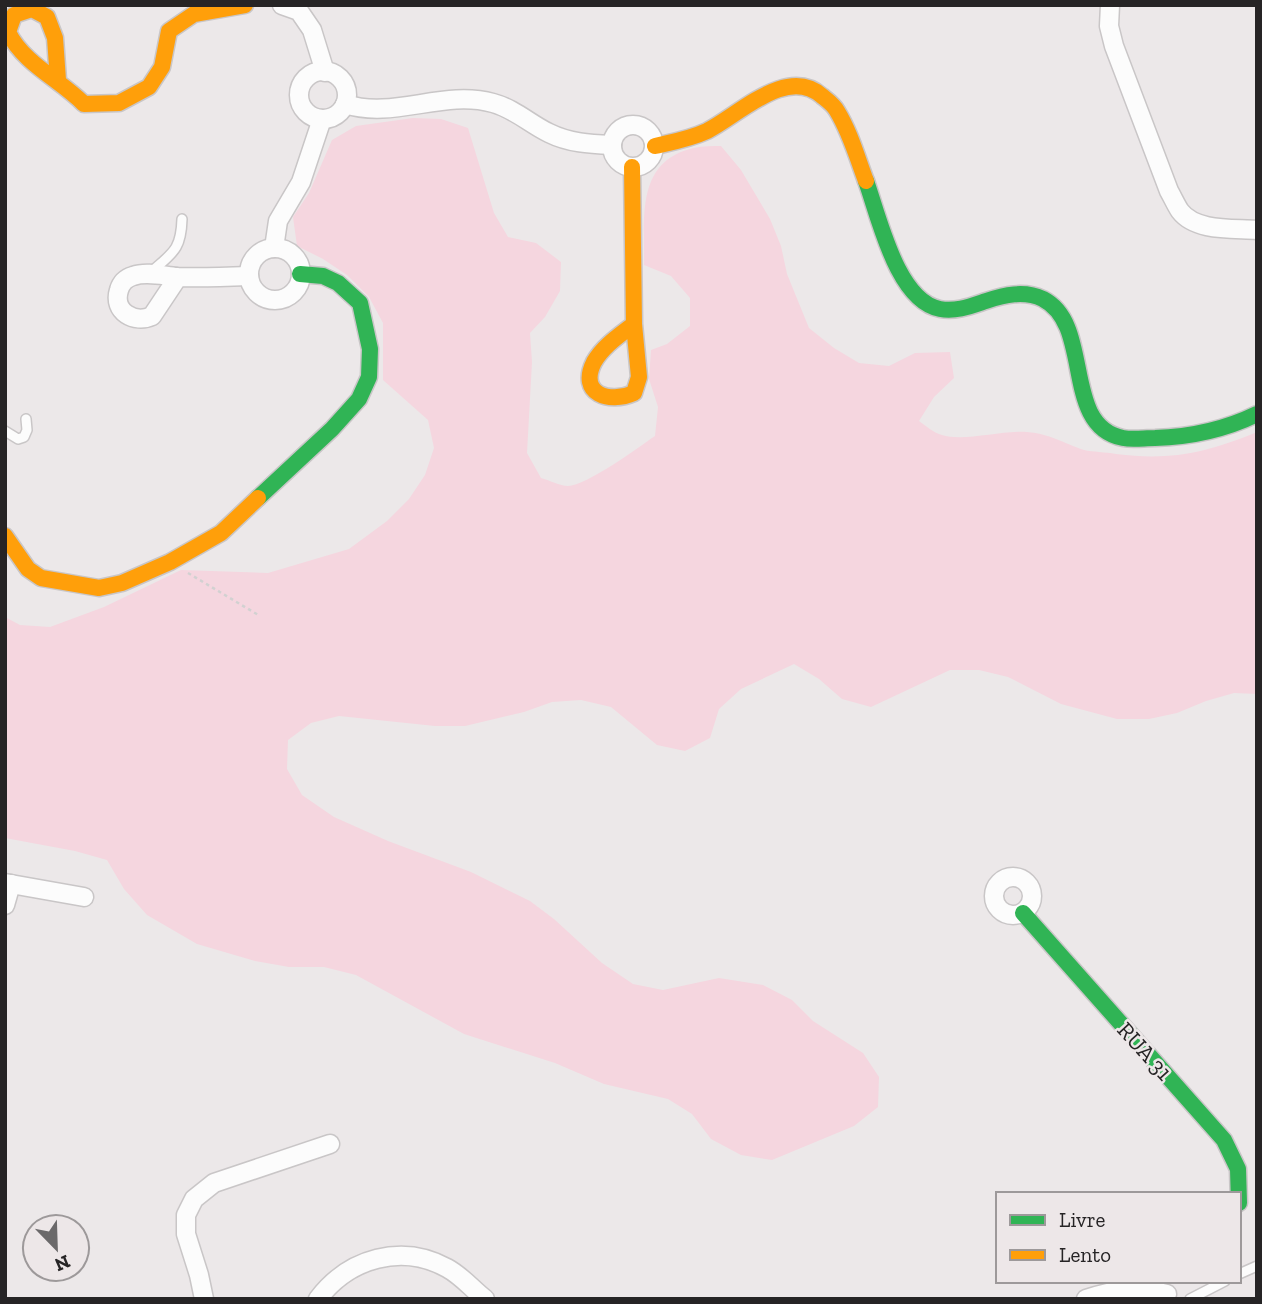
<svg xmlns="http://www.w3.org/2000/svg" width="1262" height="1304" viewBox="0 0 1262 1304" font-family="'Zilla Slab',serif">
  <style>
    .green { fill: #f5d6df }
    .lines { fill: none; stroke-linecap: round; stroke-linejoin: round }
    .lane-casing { stroke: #c9c6c7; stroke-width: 12 }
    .street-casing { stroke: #c9c6c7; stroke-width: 21 }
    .fast-casing { stroke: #c9c6c7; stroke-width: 19 }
    .slow-casing { stroke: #c9c6c7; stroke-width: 19 }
    .path { stroke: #d2d1d1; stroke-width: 2.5; stroke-dasharray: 3.5 3.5; stroke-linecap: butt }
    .lane { stroke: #fcfcfc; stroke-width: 9 }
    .street { stroke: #fcfcfc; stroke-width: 18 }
    .fast { stroke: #30b455; stroke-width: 16 }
    .slow { stroke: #ff9f0a; stroke-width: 16 }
    .labels { text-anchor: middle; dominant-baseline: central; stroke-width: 5; stroke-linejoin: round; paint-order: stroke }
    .street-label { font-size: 23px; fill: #262425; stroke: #ede7e8 }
  </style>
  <rect width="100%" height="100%" fill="#ece8e9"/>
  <path class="green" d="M413 118 441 119 468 128 494 213 508 237 536 243 561 262 560 291 545 317 530 333 532 362 527 453 541 478C549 480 560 486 568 486 586 486 639 447 655 436L658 407 649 379 651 350 667 344 690 326V298L671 276 644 265C645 218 635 161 694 148 703 146 713 146 721 146L741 170 770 219 781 246 787 274 809 328 834 348 859 363 889 366 915 353 950 352 954 378 934 397 919 421C926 426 934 433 942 435 963 442 1003 430 1027 432 1051 434 1063 443 1084 450 1093 452 1105 452 1116 454 1170 461 1206 453 1257 432V694L1234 693 1206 701 1177 713 1149 719H1117L1061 704 1008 677 979 670H950L871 707 842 699 819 679 794 664 741 689 719 709 710 738 685 751 657 745 611 707 581 700 552 702 524 712 465 726H435L339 716 311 723 288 740 287 769 302 795 334 817 388 841 471 872 530 901 554 919 602 963 633 984 663 990 719 978 763 985 792 1000 813 1021 863 1053 879 1077 878 1107 854 1126 772 1160 741 1155 711 1139 692 1114 668 1099 604 1084 555 1063 464 1034 356 975 324 967H289L255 961 197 944 147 915 124 889 107 860 75 851 5 838V617L20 625 50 627 104 607 181 570 268 573 349 549 387 521 409 499 425 475 434 448 428 420 383 380V323L369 297 347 275 323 259 297 246 293 217 309 193 332 140 356 126Z"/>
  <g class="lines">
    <defs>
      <g id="lane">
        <path d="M150 273C172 253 181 251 182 219"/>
        <polyline points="5,431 18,439 24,437 27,430 26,419"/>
        <polyline points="1239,1274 1257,1266"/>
        <polyline points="1190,1299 1225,1281"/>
      </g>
      <g id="street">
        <polyline points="282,5 299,11 312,30 325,72"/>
        <path d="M1110 5 1109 26 1114 46 1169 191C1173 198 1176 205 1180 211 1196 232 1234 228 1257 230"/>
        <circle cx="323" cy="95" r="24"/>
        <path d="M345 104C394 120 443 89 493 103 515 109 530 124 549 133 569 143 590 144 612 145"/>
        <circle cx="633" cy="146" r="21"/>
        <polyline points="274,248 278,221 301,182 322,119"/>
        <circle cx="275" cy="274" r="26"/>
        <path d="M178 277 152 316C135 324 112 312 119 290 121 283 126 278 133 276 147 271 164 276 177 277 201 278 225 277 249 276"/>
        <circle cx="1013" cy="896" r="19"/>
        <polyline points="5,883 84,897"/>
        <polyline points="5,905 11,884"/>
        <polyline points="204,1299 199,1275 186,1234 186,1215 194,1199 214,1183 330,1144"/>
        <path d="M318 1299C349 1258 402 1243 447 1268 462 1276 472 1289 485 1299"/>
        <path d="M1086 1299C1115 1289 1138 1287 1167 1294"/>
      </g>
      <g id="fast">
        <path d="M866 181C879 217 897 301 940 309 956 312 971 306 986 301 1004 295 1024 290 1043 299 1094 325 1061 426 1123 438 1133 440 1144 438 1155 438 1191 437 1224 430 1257 414"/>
        <polyline points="258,498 332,429 359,399 369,377 370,349 360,303 338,283 323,276 300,274"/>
        <polyline points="1023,913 1224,1140 1238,1169 1239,1203"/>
      </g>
      <g id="slow">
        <path d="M58 80 55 38 47 17 32 9 14 15 8 32C24 64 59 79 84 104L119 103 149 87 162 67 169 31 194 14 245 5"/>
        <path d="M655 146C673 142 690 139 707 131 739 115 787 65 822 96 827 100 834 105 837 111 850 132 857 157 866 181"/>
        <path d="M632 167 634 324 639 377 634 393C609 404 578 394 594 362 603 346 620 335 634 324"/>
        <polyline points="5,536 28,569 41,578 99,588 122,583 170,562 221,533 258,498"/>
      </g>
    </defs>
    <use href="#lane" class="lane-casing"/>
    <use href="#street" class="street-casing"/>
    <use href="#fast" class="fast-casing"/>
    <use href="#slow" class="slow-casing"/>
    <polyline class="path" points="188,573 260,616"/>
    <use href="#lane" class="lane"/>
    <use href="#street" class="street"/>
    <use href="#fast" class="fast"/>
    <use href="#slow" class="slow"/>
  </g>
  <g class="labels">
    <g class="street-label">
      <text transform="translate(1145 1051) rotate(48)">RUA 31</text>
    </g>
  </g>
  <rect width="1262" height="1304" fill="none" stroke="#262425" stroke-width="14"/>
  <rect x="996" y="1192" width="245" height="91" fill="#ede7e8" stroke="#9d999a" stroke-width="2"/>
  <rect x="1010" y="1215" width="35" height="10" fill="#30b455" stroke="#9d999a" stroke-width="2"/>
  <text x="1059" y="1227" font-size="21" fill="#262425">Livre</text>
  <rect x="1010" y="1250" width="35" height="10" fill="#ff9f0a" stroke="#9d999a" stroke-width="2"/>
  <text x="1059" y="1262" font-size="21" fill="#262425">Lento</text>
  <g transform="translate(56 1248) rotate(157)"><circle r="33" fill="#ede7e8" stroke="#9d999a" stroke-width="2"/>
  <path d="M0-5L12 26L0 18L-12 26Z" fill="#6b696a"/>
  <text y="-10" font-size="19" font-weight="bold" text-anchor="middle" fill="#262425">N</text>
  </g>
</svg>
